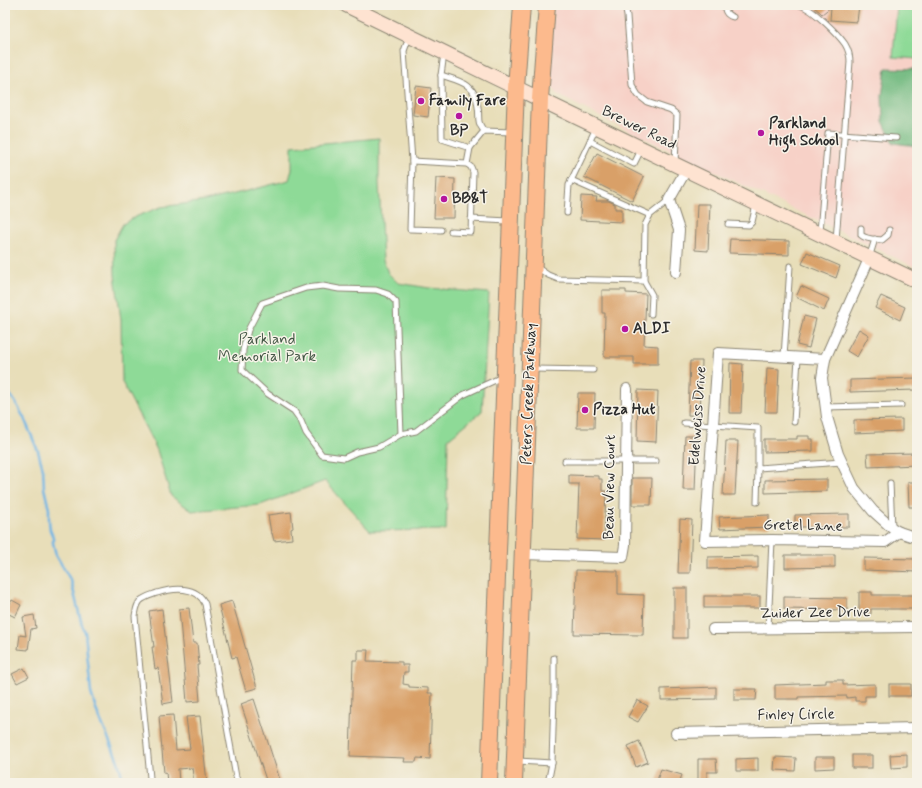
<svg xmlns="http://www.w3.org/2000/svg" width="922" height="788" viewBox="0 0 922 788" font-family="Mynerve,sans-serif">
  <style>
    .built { fill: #f7d1c7 }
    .green { fill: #8eda97; stroke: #5c8261 }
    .forest { fill: #72ba80; stroke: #4e7256 }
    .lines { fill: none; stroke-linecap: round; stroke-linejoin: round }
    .stream { stroke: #6eb5e5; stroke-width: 2.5 }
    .building { fill: #d9a067 }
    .lane-casing { stroke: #8a8472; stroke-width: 7 }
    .street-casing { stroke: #8a8472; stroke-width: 12 }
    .secondary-casing { stroke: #8a8472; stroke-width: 16 }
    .primary-casing { stroke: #8a8472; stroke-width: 18 }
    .lane { stroke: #fff; stroke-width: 5 }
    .street { stroke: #fff; stroke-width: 10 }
    .secondary { stroke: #fee3d1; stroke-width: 14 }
    .primary { stroke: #fcba8d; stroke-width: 16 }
    .poi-dot { fill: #b5179e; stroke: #f7f3e8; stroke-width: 1.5 }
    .labels { text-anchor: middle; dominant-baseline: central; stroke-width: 3; stroke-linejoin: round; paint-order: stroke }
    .poi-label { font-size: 15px; font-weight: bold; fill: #2b2b2b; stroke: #f7f3e8; text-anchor: start }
    .street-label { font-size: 15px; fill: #2b2b2b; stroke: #f7f3e8 }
    .park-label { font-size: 15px; fill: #445746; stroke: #f7f3e8 }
  </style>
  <rect width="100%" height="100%" fill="#f7f3e8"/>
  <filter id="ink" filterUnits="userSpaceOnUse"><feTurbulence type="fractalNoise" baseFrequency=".025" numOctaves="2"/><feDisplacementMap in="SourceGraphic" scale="8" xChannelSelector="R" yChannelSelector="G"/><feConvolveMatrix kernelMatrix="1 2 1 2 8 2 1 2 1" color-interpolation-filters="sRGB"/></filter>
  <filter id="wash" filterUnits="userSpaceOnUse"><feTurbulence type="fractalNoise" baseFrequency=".012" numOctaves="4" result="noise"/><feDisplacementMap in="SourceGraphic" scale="16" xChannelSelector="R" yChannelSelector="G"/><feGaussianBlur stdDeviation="0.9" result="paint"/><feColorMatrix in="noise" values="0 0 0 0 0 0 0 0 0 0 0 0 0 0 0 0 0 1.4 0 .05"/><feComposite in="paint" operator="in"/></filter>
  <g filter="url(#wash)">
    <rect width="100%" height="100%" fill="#e8deb9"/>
    <polygon class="built" points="554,5 917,5 917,69 887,68 893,143 917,146 917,268 612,123 558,95 547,80"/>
    <g class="green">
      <polygon points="897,5 917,5 917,59 893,57"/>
      <polygon points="379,138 379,183 383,260 388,273 398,283 429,288 489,293 482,411 448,439 446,530 370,531 325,481 260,505 192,511 171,496 157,450 122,382 121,320 115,275 114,240 123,224 135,217 161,207 205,201 251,190 289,180 292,169 292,146"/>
    </g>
    <polygon class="forest" points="886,68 917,69 917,146 893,143 883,121 882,96"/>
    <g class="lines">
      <polyline class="stream" points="5,388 16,403 24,418 38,451 43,469 44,488 49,509 49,521 50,530 53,537 53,543 56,555 71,581 82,625 85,632 91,693 97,712 118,761 124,783"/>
    </g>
    <g id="blocks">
      <g class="building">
        <polygon points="812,5 859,5 857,22 830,20 831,7 822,14"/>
        <polygon points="416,86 431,88 428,117 413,115"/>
        <polygon points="597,153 644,177 632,201 584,177"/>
        <polygon points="436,178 455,179 454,218 434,218"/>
        <polygon points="581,196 597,197 596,201 609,201 615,204 615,209 622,209 622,222 580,220"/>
        <polygon points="697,204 710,204 708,251 695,250"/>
        <polygon points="730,239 789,241 789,255 729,253"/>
        <polygon points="807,252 840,266 836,278 802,264"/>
        <polygon points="801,286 829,299 824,311 796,297"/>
        <polygon points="602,290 626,290 626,293 646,294 644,345 658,346 658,364 634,364 634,357 604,357 605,313 602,313"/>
        <polygon points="881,296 905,307 900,320 875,308"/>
        <polygon points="804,316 816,319 809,348 797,345"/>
        <polygon points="859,329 869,335 857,357 847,351"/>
        <polygon points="690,361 702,361 700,416 688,415"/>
        <polygon points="730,363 743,364 741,413 729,413"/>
        <polygon points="767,368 779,369 777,412 765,412"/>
        <polygon points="916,378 916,390 850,392 850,380"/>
        <polygon points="638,390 658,391 656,442 637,441"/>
        <polygon points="578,393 595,393 594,428 577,428"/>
        <polygon points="902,419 902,431 854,433 854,420"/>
        <polygon points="685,436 697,436 695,490 683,490"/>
        <polygon points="797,436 809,436 809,439 813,439 813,451 764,452 764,439 797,439"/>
        <polygon points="726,441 738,441 735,495 723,495"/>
        <polygon points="917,453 917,465 868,467 867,454"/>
        <polygon points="569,475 599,476 599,479 602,479 602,491 606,491 604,540 577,539 579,484 569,484"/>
        <polygon points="632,478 652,478 651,505 632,505"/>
        <polygon points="827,479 827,491 765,493 765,480"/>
        <polygon points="908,482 917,482 917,507 909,507"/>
        <polygon points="291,512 293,528 291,529 292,539 274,541 272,533 271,533 268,515"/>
        <polygon points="849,514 849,527 795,527 795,515"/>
        <polygon points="769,515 769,527 720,529 719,517"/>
        <polygon points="680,519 692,520 690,573 678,573"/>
        <polygon points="785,555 835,555 835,567 785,568"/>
        <polygon points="758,556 758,568 708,569 708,557"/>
        <polygon points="864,558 917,559 917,572 864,570"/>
        <polygon points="576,570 618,571 618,594 644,595 643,635 574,634"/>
        <rect x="674" y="588" width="13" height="50"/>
        <polygon points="859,592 872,592 872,595 917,595 917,609 871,609 871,614 859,614"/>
        <rect x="704" y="596" width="56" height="12"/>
        <polygon points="784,597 847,598 847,610 784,609"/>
        <polygon points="12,600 21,605 15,617 5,612"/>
        <polygon points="232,601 257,688 246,691 236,657 232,658 219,605"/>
        <polygon points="189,608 193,643 197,643 199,665 197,665 200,701 187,702 179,609"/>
        <polygon points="162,609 173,702 163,704 158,668 155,669 152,647 154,647 149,611"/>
        <polygon points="34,615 36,628 31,629 28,650 18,649 20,635 26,636 23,617"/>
        <polygon points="358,650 368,650 367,661 402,662 402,665 408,665 408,672 404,672 403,684 409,685 409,687 428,688 428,693 432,693 430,759 417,758 416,762 404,762 405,758 350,756 353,660 358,660"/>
        <polygon points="24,668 29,677 17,683 12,674"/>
        <polygon points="826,680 843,680 843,685 875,684 875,696 865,696 865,701 855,701 855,697 847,698 847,696 798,697 798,699 775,699 775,685 826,683"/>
        <rect x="889" y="684" width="22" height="12"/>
        <polygon points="716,687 716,699 661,700 661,689"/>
        <polygon points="734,689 757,689 756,700 734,700"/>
        <polygon points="254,699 281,783 267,783 241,704"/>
        <polygon points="637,700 648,706 638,722 628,717"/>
        <polygon points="173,715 176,750 190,749 186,717 200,716 207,783 194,783 192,768 178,769 179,783 167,783 166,772 164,773 159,716"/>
        <polygon points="639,741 648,762 636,767 628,746"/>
        <polygon points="907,754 907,767 891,768 890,755"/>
        <rect x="852" y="755" width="20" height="13"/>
        <polygon points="775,757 796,758 795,771 774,770"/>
        <polygon points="815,757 834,757 834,768 815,769"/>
        <polygon points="758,758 758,771 736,771 736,759"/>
        <polygon points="698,759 716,759 717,772 707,772 707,783 698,783"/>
        <polygon points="661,769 682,775 679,783 666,783 657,780"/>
      </g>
    </g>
  </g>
  <g filter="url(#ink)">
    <use href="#blocks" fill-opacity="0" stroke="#8a8472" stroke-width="1"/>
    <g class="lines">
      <defs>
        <g id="lane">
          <polyline points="625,5 627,16 632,85 638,95 647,102 671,110 677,115 675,164"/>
          <path d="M725 5C724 12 727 15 733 17"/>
          <path d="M800 5C813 9 837 33 845 44 848 49 850 57 850 62L836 240"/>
          <polyline points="409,37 404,51 412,161 410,229 441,230"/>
          <polyline points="444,54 441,75 442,139 470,148 484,131 512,132"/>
          <path d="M441 75C459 81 476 83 478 107 480 118 476 121 484 131"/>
          <polyline points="590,141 634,164 641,150"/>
          <polyline points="412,161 467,164 471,167 473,172 471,232 451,231"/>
          <polyline points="467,164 470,148"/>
          <polyline points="571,180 650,215"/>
          <polyline points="567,213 569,185 596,128"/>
          <polyline points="471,219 508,221"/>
          <polyline points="728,224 749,225 752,222 756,205"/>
          <path d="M861 228V235C867 240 875 239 882 240L888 235 889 230"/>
          <polyline points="820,232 828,133 896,138"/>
          <polyline points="869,258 875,239"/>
          <polyline points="538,268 548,275 558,279 644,281 652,295 651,314"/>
          <polyline points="644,281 645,225 650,215 669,200"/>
          <polygon points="323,286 339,289 376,290 388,294 396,302 401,434 379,447 357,452 344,458 322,455 306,433 301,421 294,411 268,394 242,370 243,350 248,330 262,303 306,288"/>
          <polyline points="784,357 790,266"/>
          <polyline points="533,369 593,370"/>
          <polyline points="826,407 901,405"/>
          <polyline points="794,422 798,358"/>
          <polyline points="684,423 758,428 758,468 842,462"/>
          <polyline points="401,434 416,431 463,395 502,377"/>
          <polyline points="565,461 656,461"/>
          <polyline points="890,483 892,527"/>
          <polyline points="757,502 758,468"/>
          <polyline points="768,629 772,540"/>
          <polyline points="518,761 552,763"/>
          <path d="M149 783 150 778 135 616C136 611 136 606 140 601 144 597 152 595 157 593 173 588 197 585 205 604L236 777 238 783"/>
          <polyline points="548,783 552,763 554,695 554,658"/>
        </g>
        <g id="street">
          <polyline points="869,259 825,359 822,378 827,417 838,454 854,488 873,511 892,528 899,532 917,538"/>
          <polyline points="676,272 679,230 669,200 686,170"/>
          <polyline points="825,359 718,353 705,541 772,540 885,542 899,532"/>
          <polyline points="522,554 623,557 625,545 627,389"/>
          <polyline points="713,629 917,627"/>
          <polyline points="676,733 917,728"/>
        </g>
        <polyline id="secondary" points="346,5 564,111 917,281"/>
        <g id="primary">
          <polyline points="489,783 516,88 522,5"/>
          <polyline points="514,783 540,99 547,5"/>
        </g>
      </defs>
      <use href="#lane" class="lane-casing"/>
      <use href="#street" class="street-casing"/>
      <use href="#secondary" class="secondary-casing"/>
      <use href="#primary" class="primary-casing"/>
      <use href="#lane" class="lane"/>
      <use href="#street" class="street"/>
      <use href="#secondary" class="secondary"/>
      <use href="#primary" class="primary"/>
    </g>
  </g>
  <g class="poi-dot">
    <circle cx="421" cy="101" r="4"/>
    <circle cx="459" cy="116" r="4"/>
    <circle cx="761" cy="133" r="4"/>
    <circle cx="444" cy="199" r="4"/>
    <circle cx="625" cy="329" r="4"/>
    <circle cx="585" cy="410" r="4"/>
  </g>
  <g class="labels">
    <g class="poi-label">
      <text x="429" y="101">Family Fare</text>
      <text x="769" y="124">Parkland<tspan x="769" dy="17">High School</tspan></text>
      <text x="459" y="131" text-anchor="middle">BP</text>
      <text x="452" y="199">BB&amp;T</text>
      <text x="633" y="329">ALDI</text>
      <text x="593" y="410">Pizza Hut</text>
    </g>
    <g class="street-label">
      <text transform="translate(639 128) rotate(26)">Brewer Road</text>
      <text transform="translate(529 394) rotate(-88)">Peters Creek Parkway</text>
      <text transform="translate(698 416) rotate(-86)">Edelweiss Drive</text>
      <text transform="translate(610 487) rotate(-89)">Beau View Court</text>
      <text transform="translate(803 526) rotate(1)">Gretel Lane</text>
      <text transform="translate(815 613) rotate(-1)">Zuider Zee Drive</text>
      <text transform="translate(796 715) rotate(-1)">Finley Circle</text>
    </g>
    <g class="park-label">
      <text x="267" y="340">Parkland<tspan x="267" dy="17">Memorial Park</tspan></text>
    </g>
  </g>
  <rect width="922" height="788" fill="none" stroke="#f7f3e8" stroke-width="20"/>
</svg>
